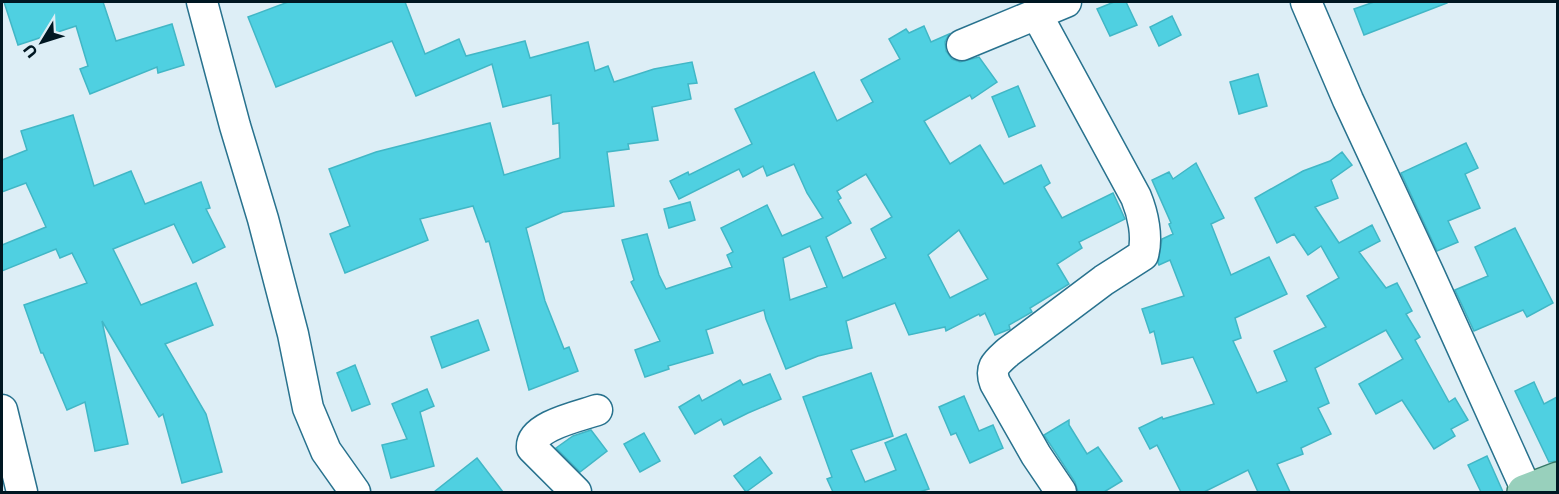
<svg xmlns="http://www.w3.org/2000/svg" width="1559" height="494" viewBox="0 0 1559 494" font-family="Montserrat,sans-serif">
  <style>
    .building { fill: #4fd0e1; stroke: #41b7c6; stroke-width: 1.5; fill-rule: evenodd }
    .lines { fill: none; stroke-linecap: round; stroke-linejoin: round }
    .minor-casing { stroke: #28728e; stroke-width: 33 }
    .major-casing { stroke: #367a69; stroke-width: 36 }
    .minor { stroke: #fff; stroke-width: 30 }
    .major { stroke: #98d0bc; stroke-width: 33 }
  </style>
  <rect width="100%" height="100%" fill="#ddeef6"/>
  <g class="building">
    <polygon points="4,2 103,2 116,41 172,24 184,65 158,73 157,67 90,94 80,69 88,66 76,26 18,45"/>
    <polygon points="288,2 405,2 425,54 459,39 466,56 525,41 530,58 588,42 595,71 608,66 614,82 654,69 692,62 697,83 688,84 691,99 652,107 658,140 628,144 629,149 607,152 614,206 563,212 526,228 545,301 564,349 569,347 578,371 529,390 489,241 486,242 473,206 420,219 428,240 345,273 330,234 350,226 329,169 376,152 490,123 504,175 560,158 559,123 553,124 551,95 503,107 492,64 416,96 392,41 276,87 248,17"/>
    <polygon points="1114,2 1126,2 1137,25 1110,36 1097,9"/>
    <polygon points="1374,2 1447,2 1447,3 1364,35 1354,9"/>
    <polygon points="1172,16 1181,35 1159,46 1150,27"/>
    <path d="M924 26 931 42 949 34 945 42 946 51 952 59 960 62 979 57 997 82 972 99 970 95 924 121 950 164 980 145 1004 184 1041 165 1050 183 1044 187 1062 218 1113 193 1125 219 1079 242 1082 248 1057 264 1069 284 1030 308 1032 312 1009 325 1010 329 995 335 985 313 980 316 979 314 946 331 945 327 909 335 895 303 846 321 852 348 818 356 786 369 766 319 764 310 706 330 713 353 668 366 669 369 645 377 635 350 660 341 631 282 634 280 622 240 647 234 659 275 666 289 732 267 727 255 733 252 721 228 767 205 782 236 823 218 807 193 794 164 767 176 763 166 743 177 739 169 679 199 670 181 688 172 689 175 752 144 735 109 814 72 837 121 873 102 861 80 900 59 889 39 906 29 909 33ZM866 174 892 217 871 229 886 258 843 278 826 237 851 223 838 200 841 198 837 191ZM959 230 988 279 950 298 928 255ZM810 246 827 287 790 300 783 258Z"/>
    <polygon points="1258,74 1267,106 1239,114 1230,82"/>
    <polygon points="1018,86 1035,126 1009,137 992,97"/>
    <polygon points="73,115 94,186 131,171 145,204 201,182 210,208 206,209 225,247 193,263 174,224 113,249 141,305 196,283 213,325 165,344 206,414 222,472 182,483 163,414 159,417 102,321 128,444 95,451 85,402 67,410 43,353 41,353 24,305 87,283 72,253 60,258 56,249 2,271 2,245 46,227 26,183 2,192 2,160 27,150 21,131"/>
    <polygon points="1466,143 1478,168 1465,174 1480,208 1448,221 1458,242 1437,251 1401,173"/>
    <polygon points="1342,152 1352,165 1331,180 1338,198 1315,207 1339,243 1372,225 1380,241 1359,252 1386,288 1397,283 1412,311 1406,314 1420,337 1415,340 1449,402 1455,398 1468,420 1451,429 1455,436 1434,449 1402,400 1376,414 1359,384 1403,359 1386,330 1315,368 1329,403 1318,408 1331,434 1301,448 1303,454 1277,464 1290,492 1258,492 1248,470 1204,492 1181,492 1157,445 1150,449 1139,428 1162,417 1163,419 1214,404 1193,357 1162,364 1154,331 1150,333 1142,309 1184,296 1170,260 1159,265 1158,263 1162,239 1173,234 1169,224 1171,223 1152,180 1169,172 1173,179 1196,163 1224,218 1211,224 1231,275 1269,257 1287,294 1235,318 1241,338 1233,341 1257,393 1287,381 1274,351 1326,327 1307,296 1339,278 1321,246 1308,255 1294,234 1277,243 1255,198 1303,171 1330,161"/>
    <polygon points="690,202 695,220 669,228 664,209"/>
    <polygon points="1515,228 1553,303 1527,317 1523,310 1474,331 1455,290 1488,276 1475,247"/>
    <polygon points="478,320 489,350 442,368 431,337"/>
    <polygon points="355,365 370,404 352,411 337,373"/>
    <polygon points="871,373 893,436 851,450 865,482 896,470 885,443 906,434 929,489 919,492 833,492 827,479 832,477 803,397"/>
    <polygon points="770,374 781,399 748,413 724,425 721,419 695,434 679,407 699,395 702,401 740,380 743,385"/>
    <polygon points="1534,382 1544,404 1557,397 1557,461 1549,462 1515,391"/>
    <polygon points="427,389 434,406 420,412 434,466 391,478 382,445 407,439 392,404"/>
    <polygon points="964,396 979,431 993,425 1003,448 970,463 956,433 951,435 939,407"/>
    <polygon points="1069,420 1069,425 1087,454 1098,447 1122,481 1104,492 1078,492 1075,482 1044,435"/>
    <polygon points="591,430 607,451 580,472 556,448 573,436"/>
    <polygon points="644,433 660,461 640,472 624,444"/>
    <polygon points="1487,456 1503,492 1481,492 1468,465"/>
    <polygon points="760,457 772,473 746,492 734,476"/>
    <polygon points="477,458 503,492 434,492"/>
  </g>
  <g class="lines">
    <defs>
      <g id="minor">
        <polyline points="202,2 235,126 263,219 293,334 308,408 326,451 355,492"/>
        <polyline points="1306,2 1348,100 1429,274 1527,491"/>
        <path d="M1037 15 1136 197C1143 214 1148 237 1143 255L1104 280 1008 352C997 362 989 367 995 383L1036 455 1061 492"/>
        <polyline points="962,45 1066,2"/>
        <polyline points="2,410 22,492"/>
        <path d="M576 492 532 448C530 426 580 416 597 410"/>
      </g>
      <polyline id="major" points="1524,492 1558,479"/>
    </defs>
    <use href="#minor" class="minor-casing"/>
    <use href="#major" class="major-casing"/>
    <use href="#minor" class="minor"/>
    <use href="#major" class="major"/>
  </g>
  <rect width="1559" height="494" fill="none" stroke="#001722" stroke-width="6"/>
  <g transform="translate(42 42) rotate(232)" stroke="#ddeef6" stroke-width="4.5" paint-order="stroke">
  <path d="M0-4.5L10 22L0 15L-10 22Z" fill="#001722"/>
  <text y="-9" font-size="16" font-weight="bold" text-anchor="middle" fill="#001722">U</text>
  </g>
</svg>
